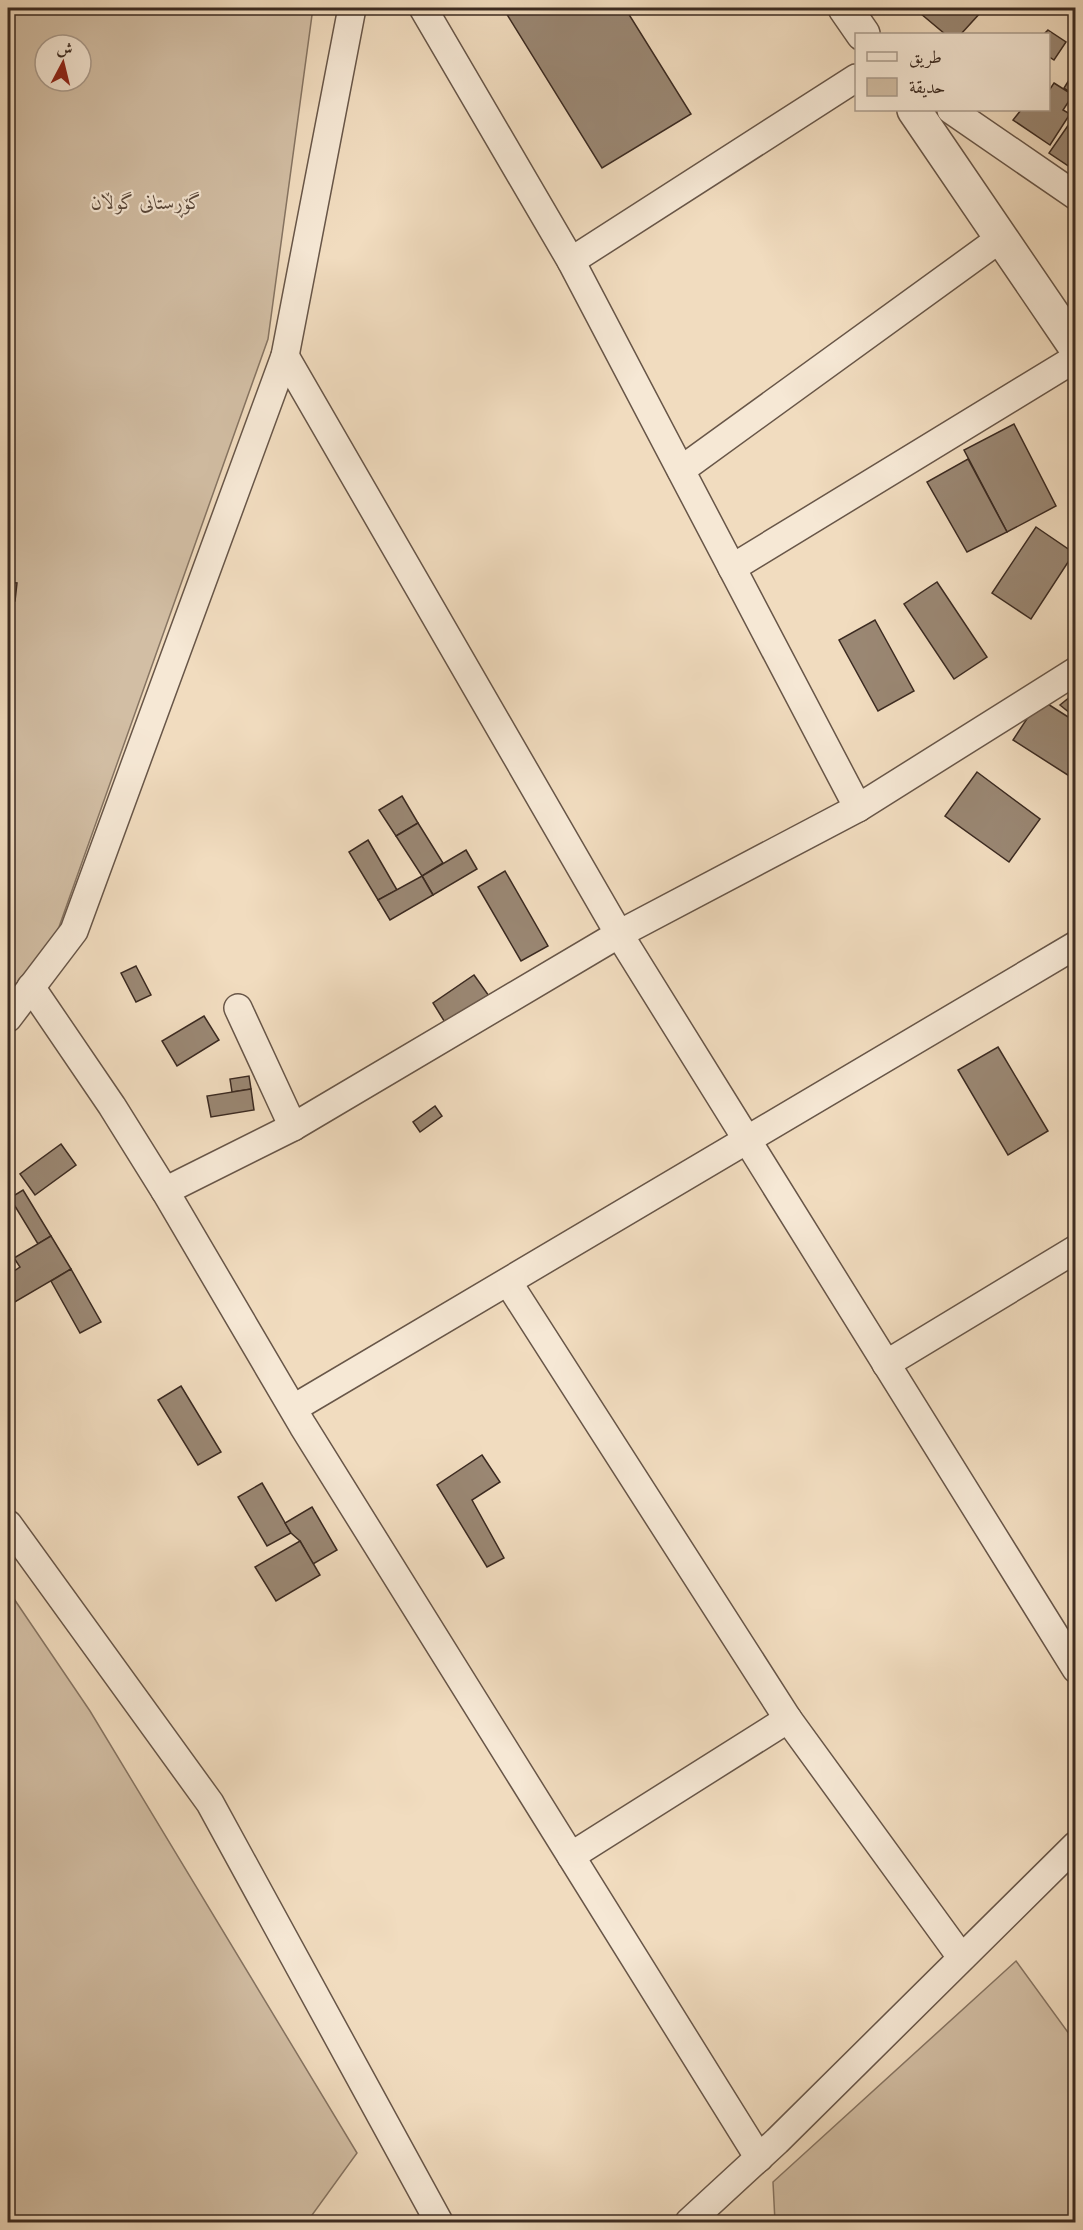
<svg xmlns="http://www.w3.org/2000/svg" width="1083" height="2230" viewBox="0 0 1083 2230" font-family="'Libre Bodoni',Amiri,serif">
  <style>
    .green { fill: #d2bea4; stroke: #867462; stroke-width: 1.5; fill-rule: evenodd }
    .building { fill: #9a8773; stroke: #3b2a21; stroke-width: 1.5 }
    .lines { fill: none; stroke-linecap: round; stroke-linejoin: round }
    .minor-casing { stroke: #685648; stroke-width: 30 }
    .tertiary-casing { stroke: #685648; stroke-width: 36 }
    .minor { stroke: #f6e8d5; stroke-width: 27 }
    .tertiary { stroke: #f6e8d5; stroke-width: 33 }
    .labels { text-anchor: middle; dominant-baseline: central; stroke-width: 4.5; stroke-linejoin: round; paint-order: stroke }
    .park-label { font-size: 20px; font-style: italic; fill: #59483b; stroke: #f6e8d5 }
  </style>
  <rect width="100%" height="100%" fill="#f1dcbf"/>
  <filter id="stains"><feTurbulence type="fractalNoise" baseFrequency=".00333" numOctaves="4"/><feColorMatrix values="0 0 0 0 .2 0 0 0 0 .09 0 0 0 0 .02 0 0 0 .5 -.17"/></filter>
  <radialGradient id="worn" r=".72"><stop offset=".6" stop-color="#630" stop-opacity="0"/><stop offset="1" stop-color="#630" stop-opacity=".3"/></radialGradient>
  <g class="green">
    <path d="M8 8H304L312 15 268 339 59 927 8 1033ZM45 45H81V81H45Z"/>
    <polygon points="8,1590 90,1711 357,2153 307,2222 8,2222"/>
    <polygon points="1016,1961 1075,2042 1075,2222 775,2222 773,2182"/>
  </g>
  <g class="building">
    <polygon points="503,8 625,8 691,114 602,168"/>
    <polygon points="914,8 976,8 981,12 961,34 945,34"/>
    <polygon points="1048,30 1066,42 1054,60 1048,56 1048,34 1044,34"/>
    <polygon points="1074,72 1076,73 1076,96 1064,88"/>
    <polygon points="1054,83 1073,95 1063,110 1070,114 1050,145 1013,120 1021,110 1048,110 1048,92"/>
    <polygon points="1076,114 1076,171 1049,153"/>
    <polygon points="1014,424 1056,506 1007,532 964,450"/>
    <polygon points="968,459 1007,532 967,552 927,482"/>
    <polygon points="1036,527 1074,553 1031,619 992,593"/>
    <polygon points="8,582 17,583 15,601 8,600"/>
    <polygon points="937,582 987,657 954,679 904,604"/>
    <polygon points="875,620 914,691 878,711 839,640"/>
    <polygon points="1076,692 1076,718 1060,705"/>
    <polygon points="1040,699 1076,722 1076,777 1074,779 1013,740"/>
    <polygon points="977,772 1040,819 1009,862 945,816"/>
    <polygon points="402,796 418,823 396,836 379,810"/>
    <polygon points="418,823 443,863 422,876 396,836"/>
    <polygon points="368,840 397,890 378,900 349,852"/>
    <polygon points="466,850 477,869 433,895 422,876"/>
    <polygon points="505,871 548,946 521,961 478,887"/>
    <polygon points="422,876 433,895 390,920 378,900"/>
    <polygon points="136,966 151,995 136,1002 121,973"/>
    <polygon points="474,975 489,996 446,1024 433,1003"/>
    <polygon points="204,1016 219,1040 177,1066 162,1041"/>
    <polygon points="998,1047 1048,1131 1008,1155 958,1070"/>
    <polygon points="249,1076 251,1089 232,1092 230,1079"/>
    <polygon points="251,1089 254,1110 211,1117 207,1096"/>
    <polygon points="435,1106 442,1116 420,1132 413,1122"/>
    <polygon points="61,1144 76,1165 35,1195 20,1174"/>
    <polygon points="23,1190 51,1236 38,1244 10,1198"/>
    <polygon points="51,1236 71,1269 8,1306 8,1275 20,1267 14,1258"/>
    <polygon points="71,1269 101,1322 80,1333 51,1281"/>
    <polygon points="181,1386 221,1452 198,1465 158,1400"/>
    <polygon points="482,1455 500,1482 472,1500 504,1558 487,1567 437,1485"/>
    <polygon points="262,1483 291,1533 267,1546 238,1497"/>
    <polygon points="312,1507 337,1550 313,1564 300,1541 291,1533 285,1523"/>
    <polygon points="300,1541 320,1575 276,1601 255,1567"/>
  </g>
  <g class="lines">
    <defs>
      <g id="minor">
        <polyline points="423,8 571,261 858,808"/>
        <polyline points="951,110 1076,196"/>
        <polyline points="571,261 856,78"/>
        <polyline points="285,356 619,934 1076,1669"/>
        <polyline points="681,470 1001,238"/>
        <polyline points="732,568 1076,358"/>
        <polyline points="31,987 112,1106 165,1191 303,1426 759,2158"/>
        <polyline points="238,1008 293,1127"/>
        <polyline points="8,1018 74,931 285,356 352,8"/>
        <polyline points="165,1191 293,1127 619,934 858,808 1076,671"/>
        <polyline points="508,1282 788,1719 961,1957"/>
        <polyline points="886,1364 1076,1249"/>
        <polyline points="294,1408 1076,945"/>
        <polyline points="8,1524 210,1803 439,2222"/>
        <polyline points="571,1856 788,1719"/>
        <polyline points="689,2222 777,2141 1076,1845"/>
      </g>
      <g id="tertiary">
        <polyline points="845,8 863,34"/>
        <polyline points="914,110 1076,348"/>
      </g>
    </defs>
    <use href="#minor" class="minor-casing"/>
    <use href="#tertiary" class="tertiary-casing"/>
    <use href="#minor" class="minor"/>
    <use href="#tertiary" class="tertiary"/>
  </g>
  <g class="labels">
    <g class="park-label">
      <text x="147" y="203">گۆڕستانی گوڵان</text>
    </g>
  </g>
  <rect width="1083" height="2230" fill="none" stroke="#f1dcbf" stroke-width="30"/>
  <rect x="9" y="9" width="1065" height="2212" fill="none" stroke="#3b2a21" stroke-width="3"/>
  <rect x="15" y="15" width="1053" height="2200" fill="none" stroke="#3b2a21" stroke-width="1.5"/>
  <rect x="855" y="33" width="195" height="78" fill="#f6e8d5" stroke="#ab9c8d" stroke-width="1.5"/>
  <rect x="867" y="52" width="30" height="9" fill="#f6e8d5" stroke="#ab9c8d" stroke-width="1.5"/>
  <text x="909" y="63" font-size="18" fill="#3b2a21">طريق</text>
  <rect x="867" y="78" width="30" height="18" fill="#d2bea4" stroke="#ab9c8d" stroke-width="1.5"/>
  <text x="909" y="93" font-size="18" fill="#3b2a21">حديقة</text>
  <g transform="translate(63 63) rotate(7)"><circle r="28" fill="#f6e8d5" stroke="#ab9c8d" stroke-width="1.5"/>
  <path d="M0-4.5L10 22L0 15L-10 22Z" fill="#8f2418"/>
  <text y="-9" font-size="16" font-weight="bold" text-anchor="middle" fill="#3b2a21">ش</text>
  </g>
  <rect width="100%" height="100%" filter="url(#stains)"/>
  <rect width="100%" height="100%" fill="url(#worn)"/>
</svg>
